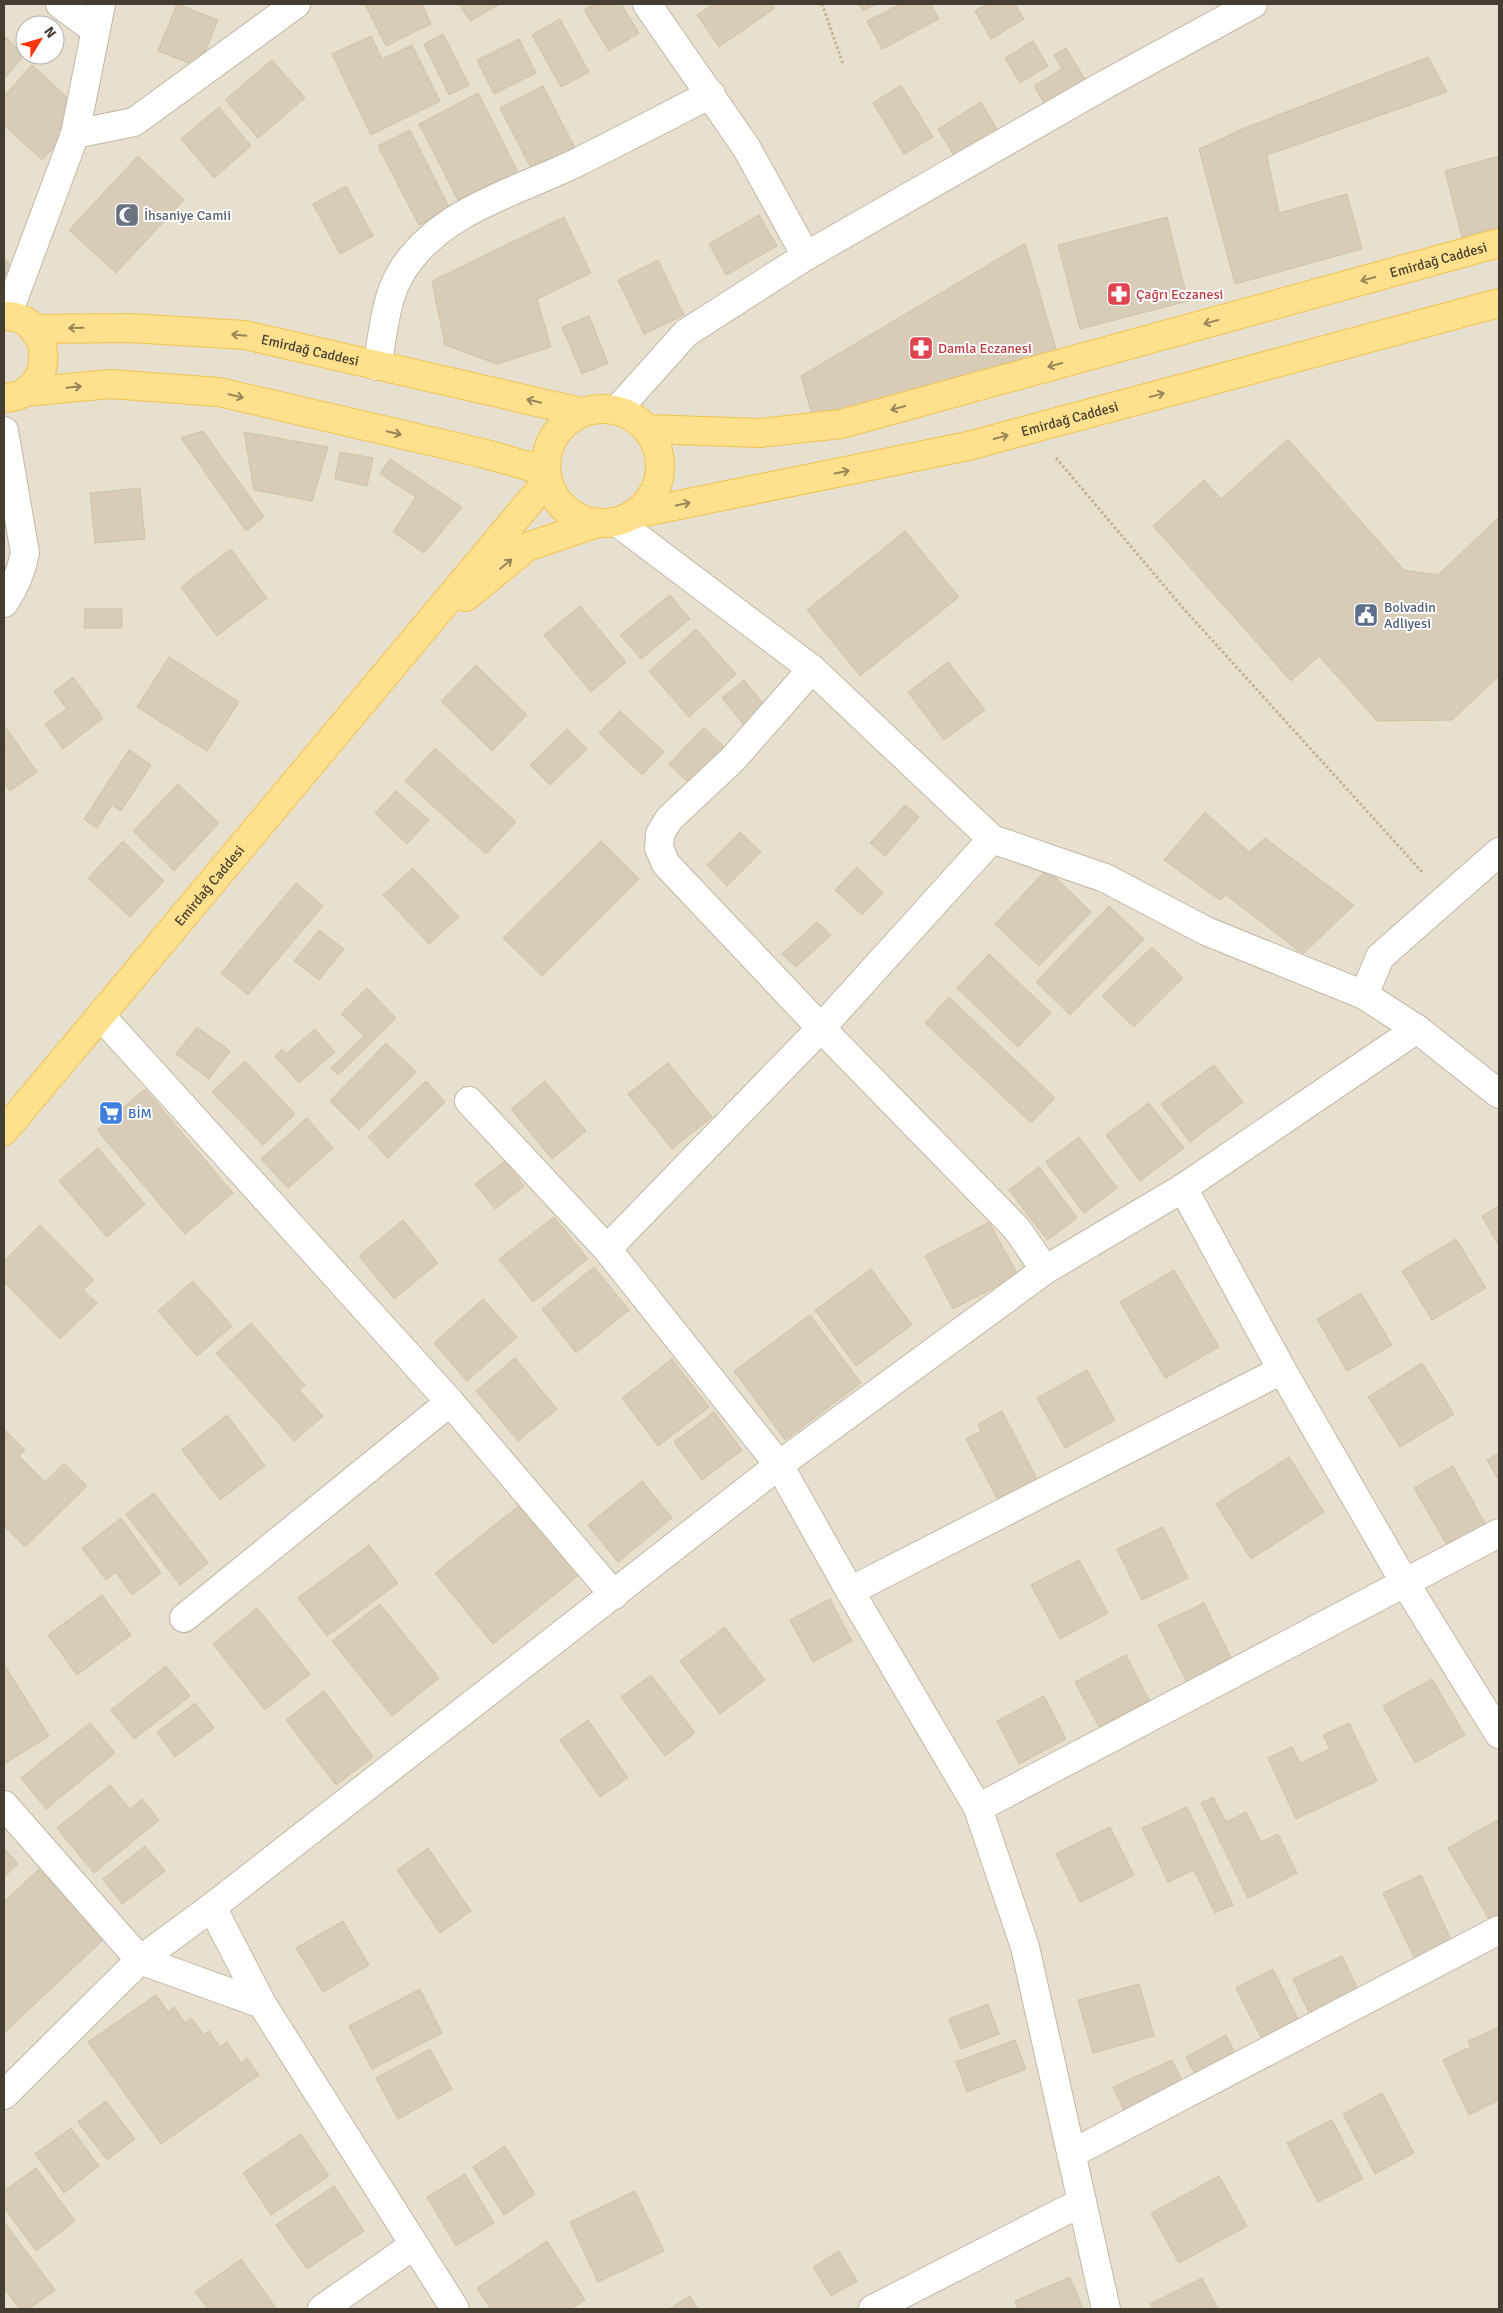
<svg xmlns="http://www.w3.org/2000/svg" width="1503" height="2313" viewBox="0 0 1503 2313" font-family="Signika,sans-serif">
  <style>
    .residential { fill: #e7e0ce; fill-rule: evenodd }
    .building { fill: #d8ccb8; stroke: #d1c1a7 }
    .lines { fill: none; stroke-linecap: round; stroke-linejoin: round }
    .minor-casing { stroke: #c1b8a5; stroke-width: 30 }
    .major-casing { stroke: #f1c350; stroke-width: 30 }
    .path { stroke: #c2b292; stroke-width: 3; stroke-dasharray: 2.5 2.5; stroke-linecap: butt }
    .minor { stroke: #fff; stroke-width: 28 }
    .major { stroke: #ffe08d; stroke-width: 28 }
    .oneway { stroke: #98865a }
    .labels { text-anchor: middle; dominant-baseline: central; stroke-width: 4; stroke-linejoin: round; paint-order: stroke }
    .worship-label { font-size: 14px; fill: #5b616d; stroke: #fff; text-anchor: start }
    .street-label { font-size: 14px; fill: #443d31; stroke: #fff }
    .health-label { font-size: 14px; fill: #be3a42; stroke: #fff; text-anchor: start }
    .service-label { font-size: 14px; fill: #4e5e75; stroke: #fff; text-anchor: start }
    .shop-label { font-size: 14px; fill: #366cbe; stroke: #fff; text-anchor: start }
  </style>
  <rect width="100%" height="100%" fill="#f3ede0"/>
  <path class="residential" d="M4 4H1499V2309H4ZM25 25H55V55H25Z"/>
  <g class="building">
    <polygon points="177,4 218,20 199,67 158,51"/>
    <polygon points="365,4 422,4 431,24 386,46"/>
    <polygon points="459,4 500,4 470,21"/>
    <polygon points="595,4 621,4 639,33 609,51 584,10"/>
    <polygon points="714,4 771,4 775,8 719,47 697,15"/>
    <polygon points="859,4 876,4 863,11"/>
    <polygon points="901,4 931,4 939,19 882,49 867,21"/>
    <polygon points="988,4 1015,4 1024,19 991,39 975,11"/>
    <polygon points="560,19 589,72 561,87 532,35"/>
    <polygon points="443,34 469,85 449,95 424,44"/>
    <polygon points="4,36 25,55 4,79"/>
    <polygon points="371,36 382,59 412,45 440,101 371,135 332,54"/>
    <polygon points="519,39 536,73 494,94 477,60"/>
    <polygon points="1033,41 1048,66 1020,83 1005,58"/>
    <polygon points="1066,48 1086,81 1045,105 1034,86 1062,69 1054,55"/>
    <polygon points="1428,57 1447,92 1267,155 1279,213 1347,194 1362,249 1235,284 1199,149 1245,128"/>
    <polygon points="272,60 305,98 258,138 225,100"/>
    <polygon points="32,65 79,108 57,133 63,138 42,160 4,125 4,96"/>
    <polygon points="901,85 933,137 904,154 873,103"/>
    <polygon points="543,86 575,148 532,170 500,108"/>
    <polygon points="478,93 520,176 461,206 419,124"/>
    <polygon points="981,102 999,133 956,159 938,129"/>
    <polygon points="219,107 251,146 214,178 181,139"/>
    <polygon points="410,130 450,209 419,225 378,146"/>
    <polygon points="138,156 184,200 116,273 69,230"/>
    <polygon points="1499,156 1499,227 1462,237 1445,171"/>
    <polygon points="346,186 373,236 340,254 313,204"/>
    <polygon points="759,215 777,246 726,275 709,244"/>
    <polygon points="564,217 591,273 537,299 551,347 497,364 445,345 432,281"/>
    <polygon points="1167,217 1188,301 1080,329 1058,245"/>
    <polygon points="1025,243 1058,356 813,419 801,376"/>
    <polygon points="4,257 18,274 4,286"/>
    <polygon points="658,260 684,315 644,334 618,280"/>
    <polygon points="589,316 608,363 582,374 562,327"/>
    <polygon points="203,431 264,517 246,531 181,438"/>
    <polygon points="244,432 328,447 312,501 254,490"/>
    <polygon points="1288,439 1404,570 1438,575 1499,517 1499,676 1452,720 1377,721 1319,656 1291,681 1153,526 1204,480 1221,499"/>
    <polygon points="340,452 373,458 367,486 335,479"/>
    <polygon points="390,459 462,507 424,553 393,532 416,497 380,474"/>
    <polygon points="140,488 145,539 95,543 90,493"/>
    <polygon points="905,531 959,597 860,676 807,610"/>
    <polygon points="231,549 267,598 217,636 181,587"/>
    <polygon points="670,595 690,619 641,659 620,635"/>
    <polygon points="580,606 626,662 591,692 544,635"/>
    <polygon points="85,609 122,609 122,628 84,628"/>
    <polygon points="696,629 736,674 689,717 649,671"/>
    <polygon points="169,657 239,702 207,751 137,707"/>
    <polygon points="948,662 985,710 944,740 908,692"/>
    <polygon points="476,665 527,715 492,751 441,701"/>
    <polygon points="73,677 103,718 63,749 45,724 67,709 54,692"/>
    <polygon points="744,680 770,712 748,730 722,698"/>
    <polygon points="620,711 664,752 642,775 599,733"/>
    <polygon points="4,725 37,772 10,791 4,782 4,753 6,751 4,747"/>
    <polygon points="704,727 729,752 694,788 669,764"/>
    <polygon points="567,729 587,749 550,785 530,765"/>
    <polygon points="435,748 516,822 486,854 405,781"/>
    <polygon points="129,750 151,765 121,811 112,805 97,828 84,819"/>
    <polygon points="178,784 219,823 174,871 133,831"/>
    <polygon points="396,791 429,820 407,844 375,813"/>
    <polygon points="905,805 919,817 885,856 870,843"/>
    <polygon points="1205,812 1249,852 1265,838 1354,905 1303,954 1226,895 1220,900 1164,860"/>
    <polygon points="740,832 761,852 727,886 707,865"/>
    <polygon points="123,841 164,881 130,917 88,878"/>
    <polygon points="601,841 639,879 542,976 503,938"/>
    <polygon points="857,867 883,893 862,915 835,890"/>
    <polygon points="413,868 459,917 429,944 383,895"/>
    <polygon points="1047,869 1091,912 1039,966 995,924"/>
    <polygon points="296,883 323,906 248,995 221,973"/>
    <polygon points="1109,906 1144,939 1070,1015 1036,982"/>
    <polygon points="817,922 831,935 796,967 782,954"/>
    <polygon points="319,930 344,949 319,980 294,961"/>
    <polygon points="1152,947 1183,978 1134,1027 1102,996"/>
    <polygon points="989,954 1051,1013 1018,1047 957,988"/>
    <polygon points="367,988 396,1018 338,1075 331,1068 364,1036 341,1014"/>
    <polygon points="949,997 1055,1098 1031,1123 925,1023"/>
    <polygon points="197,1027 230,1051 209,1079 176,1054"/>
    <polygon points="315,1029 335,1052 299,1083 275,1056 282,1049 286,1054"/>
    <polygon points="386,1043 416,1072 359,1130 330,1101"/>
    <polygon points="245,1061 295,1114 263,1145 212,1092"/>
    <polygon points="668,1063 712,1117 672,1149 628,1094"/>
    <polygon points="1214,1065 1243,1102 1190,1142 1161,1104"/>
    <polygon points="426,1081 445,1102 388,1158 368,1137"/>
    <polygon points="545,1081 586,1131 552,1159 511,1109"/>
    <polygon points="145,1089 233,1193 185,1234 97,1130"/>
    <polygon points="1149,1103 1184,1148 1140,1181 1106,1135"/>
    <polygon points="307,1118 333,1148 288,1188 261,1159"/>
    <polygon points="1079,1137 1117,1188 1084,1213 1046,1162"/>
    <polygon points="98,1148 145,1204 107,1237 59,1181"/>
    <polygon points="505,1161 524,1186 495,1209 475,1184"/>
    <polygon points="1039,1167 1077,1218 1047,1240 1009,1190"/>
    <polygon points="1499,1206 1499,1246 1482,1216"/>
    <polygon points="554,1217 588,1259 533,1302 499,1259"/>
    <polygon points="403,1220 438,1263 394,1299 359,1256"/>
    <polygon points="989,1222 1018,1275 953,1309 925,1256"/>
    <polygon points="40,1225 94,1280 83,1290 97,1303 60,1339 4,1282 4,1261"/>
    <polygon points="1456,1239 1486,1288 1432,1320 1402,1271"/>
    <polygon points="594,1267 629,1310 576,1353 542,1309"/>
    <polygon points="871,1269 912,1325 856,1366 815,1310"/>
    <polygon points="1174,1270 1219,1347 1165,1378 1120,1302"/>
    <polygon points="193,1281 232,1326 197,1356 158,1311"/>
    <polygon points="1361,1293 1392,1345 1347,1371 1317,1319"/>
    <polygon points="483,1299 517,1337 467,1381 434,1343"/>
    <polygon points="810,1315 861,1383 785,1440 734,1371"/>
    <polygon points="251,1323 305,1385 299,1390 323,1416 294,1441 216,1353"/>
    <polygon points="515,1358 557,1409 518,1441 476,1391"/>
    <polygon points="672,1359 709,1407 658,1446 622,1398"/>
    <polygon points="1422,1363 1454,1414 1400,1447 1368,1397"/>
    <polygon points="1087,1370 1115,1420 1065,1448 1037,1398"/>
    <polygon points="1002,1411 1037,1479 998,1500 966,1439 981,1431 978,1424"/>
    <polygon points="714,1412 742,1450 702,1480 674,1442"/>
    <polygon points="227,1415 265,1466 220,1500 182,1450"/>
    <polygon points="4,1429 25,1450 19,1456 45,1482 64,1463 87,1486 25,1547 4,1526"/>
    <polygon points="1499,1453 1499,1481 1487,1460"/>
    <polygon points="1289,1457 1324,1512 1251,1559 1216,1504"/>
    <polygon points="1453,1466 1486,1525 1448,1547 1414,1488"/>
    <polygon points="642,1481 672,1518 618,1562 588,1525"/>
    <polygon points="154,1493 208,1563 180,1585 126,1514"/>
    <polygon points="522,1503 579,1575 493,1644 435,1573"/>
    <polygon points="121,1518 161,1573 132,1595 116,1572 106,1580 82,1548"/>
    <polygon points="1163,1527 1188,1578 1142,1600 1117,1549"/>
    <polygon points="369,1545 398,1583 327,1636 298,1598"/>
    <polygon points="1079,1560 1108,1613 1060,1639 1031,1585"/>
    <polygon points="102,1595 131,1635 77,1675 48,1635"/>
    <polygon points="830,1599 852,1641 813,1662 790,1620"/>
    <polygon points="1204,1603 1232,1659 1187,1682 1158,1625"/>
    <polygon points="380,1604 439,1678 392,1716 332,1641"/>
    <polygon points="257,1608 310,1674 265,1710 213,1644"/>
    <polygon points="725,1627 765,1680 720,1714 680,1661"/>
    <polygon points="1126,1655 1149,1700 1099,1727 1075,1682"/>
    <polygon points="4,1664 49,1736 6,1763 4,1759"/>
    <polygon points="166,1666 190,1696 134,1739 111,1710"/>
    <polygon points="651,1675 695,1733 665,1756 621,1697"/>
    <polygon points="1432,1679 1465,1735 1415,1763 1383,1706"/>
    <polygon points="324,1691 373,1757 336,1785 286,1720"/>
    <polygon points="1044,1696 1066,1739 1019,1764 997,1721"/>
    <polygon points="195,1703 214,1728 175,1757 157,1732"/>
    <polygon points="588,1720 628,1778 600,1797 560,1740"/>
    <polygon points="90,1723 115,1753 46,1809 21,1778"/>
    <polygon points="1349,1723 1377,1781 1296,1819 1268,1758 1292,1747 1300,1763 1330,1749 1323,1735"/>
    <polygon points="110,1785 130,1809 142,1799 159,1820 94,1873 57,1828"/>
    <polygon points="1213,1797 1226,1822 1246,1812 1261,1842 1278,1834 1297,1873 1248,1898 1201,1803"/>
    <polygon points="1187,1807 1233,1905 1215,1913 1194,1870 1168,1882 1142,1828"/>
    <polygon points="1499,1819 1499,1923 1493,1926 1448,1848"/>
    <polygon points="1110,1827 1134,1875 1080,1902 1056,1854"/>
    <polygon points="145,1846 165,1871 122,1904 103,1879"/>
    <polygon points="4,1848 18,1864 4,1877"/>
    <polygon points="428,1848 471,1911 440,1933 397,1870"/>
    <polygon points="39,1869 104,1939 4,2033 4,1902"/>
    <polygon points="1421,1875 1452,1942 1415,1959 1383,1893"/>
    <polygon points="343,1921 369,1965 323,1992 296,1948"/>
    <polygon points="1342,1956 1361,1996 1312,2019 1293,1979"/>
    <polygon points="1273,1969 1301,2025 1264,2043 1236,1988"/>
    <polygon points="1139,1984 1154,2036 1093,2053 1078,2000"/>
    <polygon points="420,1989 442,2033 372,2069 349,2026"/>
    <polygon points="156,1995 168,2012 174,2007 185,2023 191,2018 204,2035 209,2031 220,2047 227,2042 241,2063 247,2058 259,2075 161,2144 88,2042"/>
    <polygon points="988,2004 999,2034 961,2049 949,2019"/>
    <polygon points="1499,2027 1499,2100 1469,2115 1443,2060 1471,2047 1468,2041"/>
    <polygon points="1226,2035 1236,2055 1196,2077 1186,2057"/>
    <polygon points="1015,2040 1026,2069 967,2092 956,2062"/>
    <polygon points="430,2049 452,2089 398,2119 376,2078"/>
    <polygon points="1172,2060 1184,2085 1128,2119 1113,2087"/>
    <polygon points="1382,2093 1414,2153 1375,2174 1343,2114"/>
    <polygon points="106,2101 135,2139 107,2160 78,2122"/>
    <polygon points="1332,2120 1363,2179 1318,2202 1287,2143"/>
    <polygon points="71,2128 99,2166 64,2193 35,2154"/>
    <polygon points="301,2134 329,2176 271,2215 243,2173"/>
    <polygon points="505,2146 535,2194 504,2215 473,2167"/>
    <polygon points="36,2168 75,2221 36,2251 4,2207 4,2191"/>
    <polygon points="465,2174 494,2223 456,2246 427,2197"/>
    <polygon points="1219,2176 1247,2226 1179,2263 1151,2213"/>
    <polygon points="334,2186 364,2231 307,2269 276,2225"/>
    <polygon points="635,2191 664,2251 598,2282 570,2222"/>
    <polygon points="4,2222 55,2290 29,2309 20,2309 6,2291 4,2293"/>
    <polygon points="547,2241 585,2300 570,2309 491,2309 477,2288"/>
    <polygon points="839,2251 857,2281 831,2296 813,2267"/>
    <polygon points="241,2259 276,2308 274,2309 208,2309 195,2292"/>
    <polygon points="1070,2277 1083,2309 1018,2309 1015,2301"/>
    <polygon points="1202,2278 1218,2309 1153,2309 1150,2304"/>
    <polygon points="690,2296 698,2309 669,2309"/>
  </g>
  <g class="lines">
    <defs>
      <g id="minor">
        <polyline points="60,4 95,30"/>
        <polyline points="647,4 746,147 806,256"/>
        <polyline points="75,134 134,122 296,4"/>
        <polyline points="7,316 75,134 101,4"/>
        <path d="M377 366C383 336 385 297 402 271 439 211 516 192 576 163 622 140 666 117 711 94"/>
        <polyline points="617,410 686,333 806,256 1106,84 1253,4"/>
        <path d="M4 431 25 553C21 573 15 587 4 603"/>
        <polyline points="617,522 812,669 992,839 1105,878 1206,931 1364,995 1417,1029 1499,1094"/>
        <polyline points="812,669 733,759 669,819 660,834 659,848 666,864 821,1028 1017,1229 1045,1270"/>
        <polyline points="992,839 821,1028 607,1249 779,1465 850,1591 978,1808 1025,1947 1106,2309"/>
        <polyline points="1364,995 1380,957 1499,852"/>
        <polyline points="101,1016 450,1402 614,1595"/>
        <polyline points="469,1101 607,1249"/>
        <polyline points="1183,1188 1282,1370 1405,1583 1499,1734"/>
        <polyline points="850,1591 1282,1370"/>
        <polyline points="184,1618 450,1402"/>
        <polyline points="4,1805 140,1960 262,2004 455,2309"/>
        <polyline points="978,1808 1499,1533"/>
        <polyline points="212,1907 262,2004"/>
        <polyline points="4,2095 140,1960 212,1907 779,1465 1045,1270 1183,1188 1417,1029"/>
        <polyline points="1071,2154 1499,1930"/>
        <polyline points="322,2309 414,2245"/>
        <polyline points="873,2309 1082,2202"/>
      </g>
      <g id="major">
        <path d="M4 316C55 315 58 396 4 398"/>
        <path id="s1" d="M33 329 129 328 245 335 581 412"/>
        <polyline points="25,392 110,384 219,392 482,453 546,471"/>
        <circle cx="603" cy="466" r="57"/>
        <path id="s2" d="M647 429 760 433 841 424 1499 243"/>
        <path id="s3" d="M635 514 968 446 1499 303"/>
        <polyline points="466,597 527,547 597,523"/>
        <path id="s4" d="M4 1131 548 480"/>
      </g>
    </defs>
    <use href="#minor" class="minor-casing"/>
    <use href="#major" class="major-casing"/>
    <g class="path">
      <polyline points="822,4 843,64"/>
      <polyline points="1056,458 1183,608 1423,873"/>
    </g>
    <use href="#minor" class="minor"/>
    <use href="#major" class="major"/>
  </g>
  <defs><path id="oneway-shaft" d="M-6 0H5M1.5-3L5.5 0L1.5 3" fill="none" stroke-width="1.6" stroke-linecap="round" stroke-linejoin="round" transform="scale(1.25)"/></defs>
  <g class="oneway">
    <use href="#oneway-shaft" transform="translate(1368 279) rotate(165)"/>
    <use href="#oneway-shaft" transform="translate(1211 322) rotate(165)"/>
    <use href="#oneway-shaft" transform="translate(76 328) rotate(179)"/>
    <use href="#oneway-shaft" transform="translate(239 335) rotate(-175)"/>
    <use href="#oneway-shaft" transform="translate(1055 365) rotate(165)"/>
    <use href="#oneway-shaft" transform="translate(74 387) rotate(-6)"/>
    <use href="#oneway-shaft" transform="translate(1157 395) rotate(-15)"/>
    <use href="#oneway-shaft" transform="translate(236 396) rotate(13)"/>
    <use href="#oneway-shaft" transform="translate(534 401) rotate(-167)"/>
    <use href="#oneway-shaft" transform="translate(898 408) rotate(165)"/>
    <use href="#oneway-shaft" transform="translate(394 433) rotate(13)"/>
    <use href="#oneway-shaft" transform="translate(1001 437) rotate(-15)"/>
    <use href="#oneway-shaft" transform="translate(842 472) rotate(-12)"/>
    <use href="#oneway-shaft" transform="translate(683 504) rotate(-12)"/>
    <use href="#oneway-shaft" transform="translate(506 564) rotate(-40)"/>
  </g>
  <defs>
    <symbol id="mosque-square" viewBox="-11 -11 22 22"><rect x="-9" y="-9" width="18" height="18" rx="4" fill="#6b7280" stroke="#fff"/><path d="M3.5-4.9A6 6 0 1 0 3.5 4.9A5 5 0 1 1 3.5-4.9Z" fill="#fff"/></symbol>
    <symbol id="pharmacy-square" viewBox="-11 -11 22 22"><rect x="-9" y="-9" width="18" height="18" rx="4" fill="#e0444e" stroke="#fff"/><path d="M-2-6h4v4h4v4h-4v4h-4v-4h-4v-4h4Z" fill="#fff"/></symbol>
    <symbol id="civic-square" viewBox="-11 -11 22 22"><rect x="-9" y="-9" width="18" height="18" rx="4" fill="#5c6f8a" stroke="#fff"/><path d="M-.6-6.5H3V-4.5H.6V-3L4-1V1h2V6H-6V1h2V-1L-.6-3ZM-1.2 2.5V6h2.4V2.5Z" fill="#fff"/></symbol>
    <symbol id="supermarket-square" viewBox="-11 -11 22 22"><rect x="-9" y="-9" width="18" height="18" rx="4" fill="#3f7fe0" stroke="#fff"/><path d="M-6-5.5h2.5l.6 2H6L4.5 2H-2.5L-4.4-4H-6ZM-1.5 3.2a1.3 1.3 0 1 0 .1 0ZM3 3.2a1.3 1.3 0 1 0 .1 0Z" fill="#fff"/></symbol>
  </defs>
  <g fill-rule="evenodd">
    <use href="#mosque-square" x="113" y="201" width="28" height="28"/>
    <use href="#pharmacy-square" x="1105" y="280" width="28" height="28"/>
    <use href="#pharmacy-square" x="907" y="334" width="28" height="28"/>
    <use href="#civic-square" x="1352" y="601" width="28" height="28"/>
    <use href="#supermarket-square" x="97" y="1099" width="28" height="28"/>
  </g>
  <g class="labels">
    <g class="worship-label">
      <text x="144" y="215">İhsaniye Camii</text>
    </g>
    <g class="street-label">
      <text stroke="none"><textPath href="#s2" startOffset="814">Emirdağ Caddesi</textPath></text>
      <text stroke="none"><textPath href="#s1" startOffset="279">Emirdağ Caddesi</textPath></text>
      <text stroke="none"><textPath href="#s3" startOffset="445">Emirdağ Caddesi</textPath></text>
      <text stroke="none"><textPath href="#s4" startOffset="320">Emirdağ Caddesi</textPath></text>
    </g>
    <g class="health-label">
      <text x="1136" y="294">Çağrı Eczanesi</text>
      <text x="938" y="348">Damla Eczanesi</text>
    </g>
    <g class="service-label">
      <text x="1384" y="607">Bolvadin<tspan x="1384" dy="16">Adliyesi</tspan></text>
    </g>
    <g class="shop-label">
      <text x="128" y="1113">BİM</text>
    </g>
  </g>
  <rect width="1503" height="2313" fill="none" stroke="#443d31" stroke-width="10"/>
  <g transform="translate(40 40) rotate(53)"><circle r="24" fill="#ffffff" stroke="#b4b1ad"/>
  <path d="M0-4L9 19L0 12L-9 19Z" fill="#ff340b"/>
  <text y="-8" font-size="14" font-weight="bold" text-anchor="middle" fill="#443d31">N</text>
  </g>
</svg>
